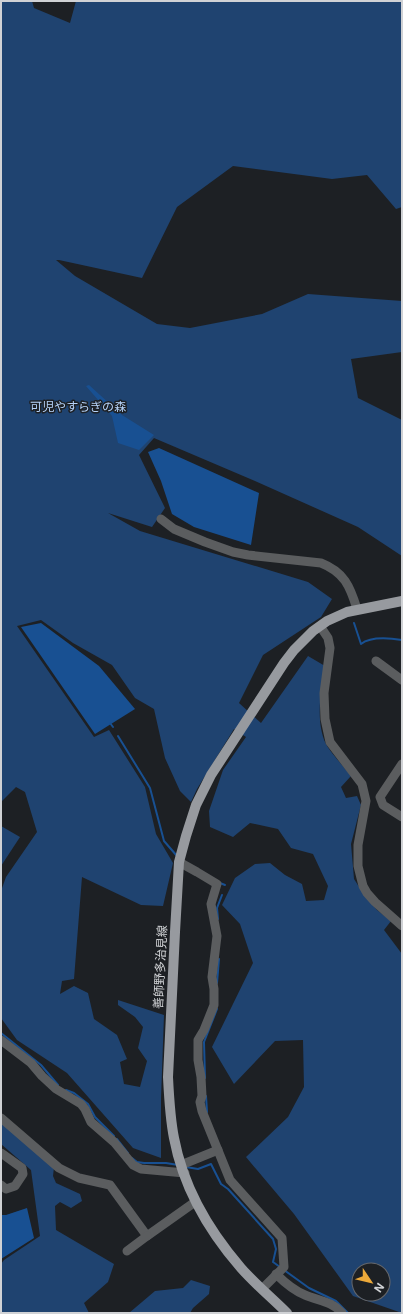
<svg xmlns="http://www.w3.org/2000/svg" width="403" height="1314" viewBox="0 0 403 1314" font-family="Inter,'Noto Sans JP',sans-serif">
  <style>
    .green { fill: #1f4370; fill-rule: evenodd }
    .water { fill: #185092 }
    .lines { fill: none; stroke-linecap: round; stroke-linejoin: round }
    .stream { stroke: #185092; stroke-width: 2 }
    .minor { stroke: #5b5d5f; stroke-width: 9 }
    .major { stroke: #979a9f; stroke-width: 10 }
    .labels { text-anchor: middle; dominant-baseline: central; stroke-width: 3; stroke-linejoin: round; paint-order: stroke }
    .park-label { font-size: 12px; fill: #b5d2f8; stroke: #1d2024 }
    .street-label { font-size: 12px; fill: #d0d2d5; stroke: #1d2024 }
  </style>
  <rect width="100%" height="100%" fill="#1d2024"/>
  <g class="green">
    <path d="M1 1H32L34 8 70 23 76 1H402V207L396 209 367 175 332 179 233 166 177 207 142 278 59 260H56L75 276 157 324 190 328 262 314 308 294 402 301V352L351 359 358 398 402 420V556L358 527 255 481 154 438 139 455 165 508 152 527 108 513 140 531 308 582 332 599 321 617 263 655 239 703 261 723 308 656 325 666C321 689 315 722 326 744 331 753 344 767 351 776L341 787 346 798 357 796 361 805 351 844 354 879 365 896 377 910 391 921 384 930 402 954V1313L353 1296 294 1214 246 1157 288 1117 304 1087 303 1040 275 1041 234 1084 212 1047 253 963 240 924 222 905 235 878 255 864 270 863 285 875 302 884 306 901 324 900 328 886 313 854 291 848 278 829 250 823 233 837 210 827 209 811 223 770 246 737 234 729 197 789 191 802 180 791 165 758 154 709 135 698 112 665 73 643 41 620 17 626 94 737 109 730 145 787 156 834 173 863 163 906 141 905 82 877 74 979 62 981 60 994 74 986 88 993 94 1019 117 1035 127 1059 120 1062 124 1084 140 1087 147 1061 138 1048 143 1027 135 1017 118 1005V1000L164 1015 161 1099V1158L133 1148 67 1073 17 1040 1 1018V891L6 877 37 832 25 792 16 787 1 802ZM359 1270H383V1294H359Z"/>
    <polygon points="1,826 20,837 1,866"/>
    <polygon points="1,1122 54,1167 53,1176 56,1183 80,1194 82,1201 71,1208 60,1202 55,1206 56,1230 114,1264 108,1282 84,1303 89,1313 1,1313 1,1264 4,1260 40,1236 31,1170 1,1144"/>
    <polygon points="191,1280 210,1286 209,1294 193,1308 190,1313 127,1313 129,1313 155,1291 183,1288"/>
  </g>
  <g class="water">
    <polygon points="89,385 122,415 154,435 139,450 118,443 112,416 86,386"/>
    <polygon points="159,448 259,493 251,545 194,527 172,514 161,481 148,452"/>
    <polygon points="41,623 99,666 135,709 95,734 21,627"/>
    <polygon points="27,1208 34,1238 1,1259 1,1215 6,1215"/>
  </g>
  <g class="lines">
    <g class="stream">
      <path d="M354 623 361 644C371 636 390 638 402 640"/>
      <polyline points="110,723 113,727"/>
      <polyline points="118,736 150,788 164,841 177,856"/>
      <polyline points="220,883 225,885"/>
      <polyline points="218,919 217,908 222,895"/>
      <polyline points="217,983 219,959"/>
      <polyline points="1,1033 41,1065 58,1085"/>
      <polyline points="205,1078 204,1042 217,1009"/>
      <polyline points="66,1090 74,1093 88,1104 95,1117 114,1136"/>
      <polyline points="206,1096 207,1112"/>
      <polyline points="117,1139 128,1153"/>
      <polyline points="132,1158 137,1162 144,1163 166,1163 178,1165"/>
      <polyline points="186,1167 198,1169 211,1164 221,1184 228,1189 273,1239 276,1249 273,1262 280,1267"/>
      <polyline points="284,1270 309,1288 336,1301 348,1313"/>
    </g>
    <g class="minor">
      <path d="M161 519 174 529 205 542 233 552 248 555 321 563C344 572 350 586 357 609"/>
      <polyline points="320,626 328,638 330,648 324,693 325,719 330,742 362,784 366,801 358,845 358,866 363,886 367,893 375,902 402,926"/>
      <polyline points="376,661 402,680"/>
      <polyline points="402,764 380,797 383,805 402,817"/>
      <polyline points="179,862 197,872 217,884 211,904 217,936 212,977 214,989 214,1005 204,1030 198,1040 198,1060 201,1077 202,1096 200,1102 202,1111 230,1180 282,1238 284,1267 262,1289"/>
      <polyline points="1,1040 31,1063 42,1076 56,1089 81,1104 85,1109 91,1122 114,1142 133,1165 141,1169 185,1173"/>
      <polyline points="1,1118 59,1168 79,1178 110,1185 147,1236 195,1202"/>
      <polyline points="1,1153 22,1168 23,1174 15,1186 6,1189 1,1185"/>
      <polyline points="181,1165 218,1150"/>
      <polyline points="127,1251 147,1236"/>
      <path d="M276 1274C284 1282 295 1291 305 1295 319 1301 332 1301 342 1313"/>
    </g>
    <path class="major" d="M287 1313C272 1298 255 1284 241 1268 209 1231 183 1186 174 1138 170 1118 169 1097 168 1077L175 932 179 862 186 836 196 805 211 775 284 663 294 650 313 631 327 621 347 612 402 601"/>
  </g>
  <g class="labels">
    <g class="park-label">
      <text x="78" y="406">可児やすらぎの森</text>
    </g>
    <g class="street-label">
      <text transform="translate(160 967) rotate(-87)">善師野多治見線</text>
    </g>
  </g>
  <rect width="403" height="1314" fill="none" stroke="#d0d2d5" stroke-width="4"/>
  <g transform="translate(371 1282) rotate(125)"><circle r="19" fill="#1d2024" stroke="#65676b"/>
  <path d="M0-3L7 15L0 10L-7 15Z" fill="#eca93a"/>
  <text y="-6" font-size="11" font-weight="bold" text-anchor="middle" fill="#d0d2d5">N</text>
  </g>
</svg>
